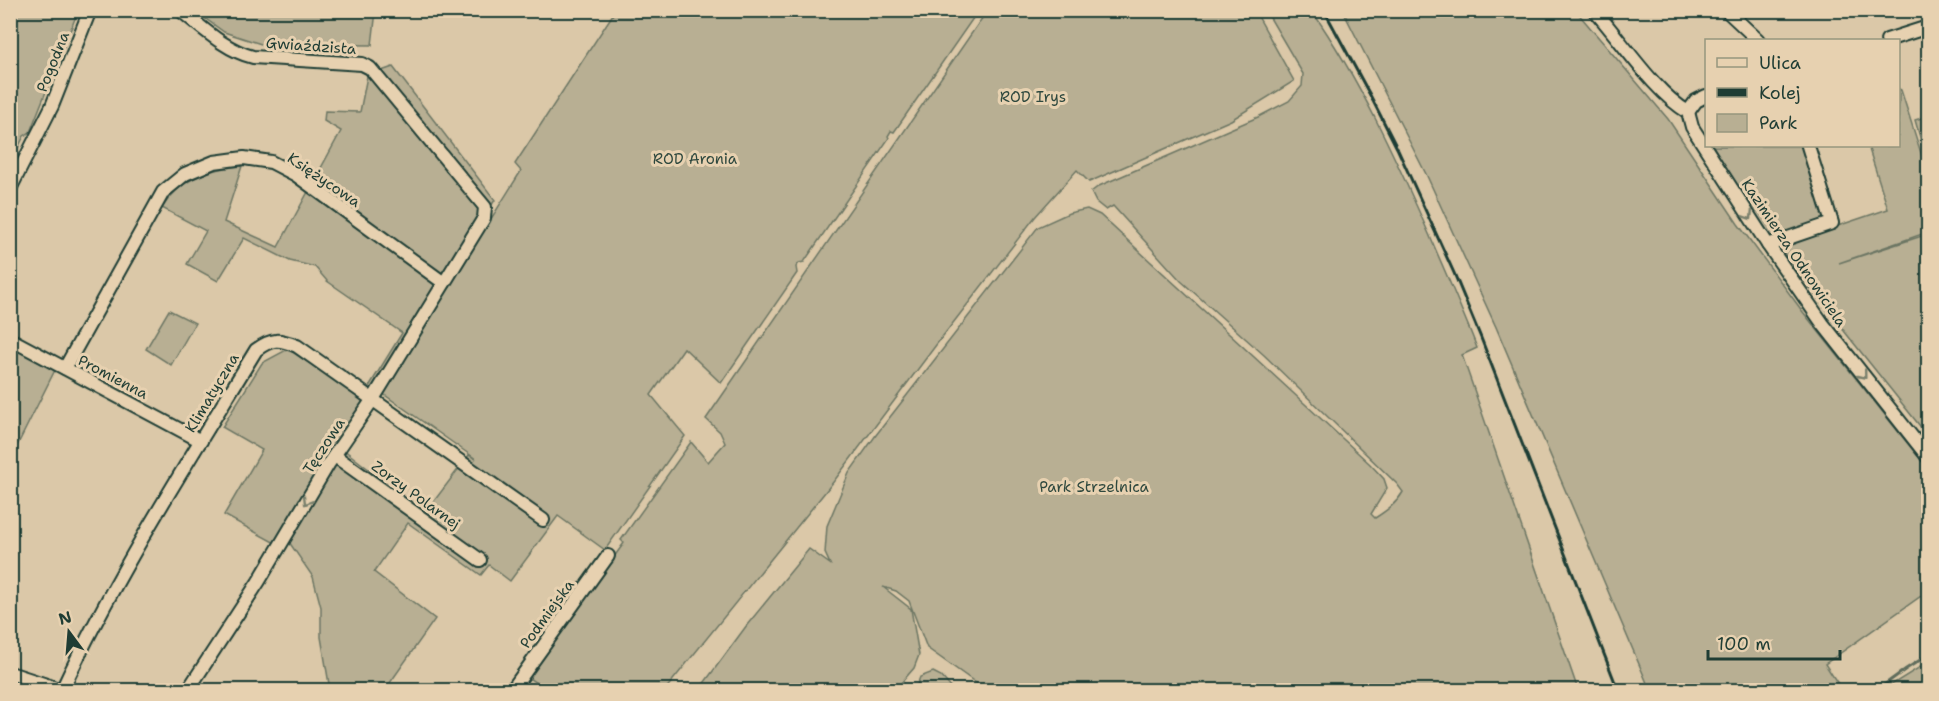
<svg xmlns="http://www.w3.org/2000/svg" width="1939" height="701" viewBox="0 0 1939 701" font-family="'Shantell Sans',sans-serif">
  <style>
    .green { fill: #b8af93; stroke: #6c7664; stroke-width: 1.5 }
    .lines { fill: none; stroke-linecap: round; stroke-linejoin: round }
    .stream { stroke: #5f6c5c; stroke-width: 3 }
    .minor-casing { stroke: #1f3d34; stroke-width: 16 }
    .minor { stroke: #e7d1b0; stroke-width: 12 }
    .rail { stroke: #1f3d34; stroke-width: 3 }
    .oneway { stroke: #79806c }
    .labels { text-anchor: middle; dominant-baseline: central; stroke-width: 6; stroke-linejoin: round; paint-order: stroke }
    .street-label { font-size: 15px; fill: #1f3d34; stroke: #e7d1b0 }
    .park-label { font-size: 15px; fill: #2e483e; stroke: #e7d1b0 }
  </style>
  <rect width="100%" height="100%" fill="#dbc8a8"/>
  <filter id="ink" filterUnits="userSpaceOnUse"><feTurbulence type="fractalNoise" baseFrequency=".0167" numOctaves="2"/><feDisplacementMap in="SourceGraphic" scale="12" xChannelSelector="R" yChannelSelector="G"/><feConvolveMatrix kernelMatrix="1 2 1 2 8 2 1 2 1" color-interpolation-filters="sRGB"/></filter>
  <g filter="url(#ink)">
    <g class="green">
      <polygon points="11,10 78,11 30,132 24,136 11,162"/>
      <polygon points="195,11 376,11 372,45 261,44 224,32"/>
      <polygon points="615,11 978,11 894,132 891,131 888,136 889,138 804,262 799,263 796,267 797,273 721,383 684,348 651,395 685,436 605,550 558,516 510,581 489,565 481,575 408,523 374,572 435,619 385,690 330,690 321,637 321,607 313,577 289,542 343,449 425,513 469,455 476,459 382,393 521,171 515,164"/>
      <polygon points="987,11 1255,11 1294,81 1231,120 1089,182 1077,170 1035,217 936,345 834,481 665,690 547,690 527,677 624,543 621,540 691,442 708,462 725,443 720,432 706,419"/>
      <path d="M1266 11H1312C1360 80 1395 157 1429 234 1445 272 1462 309 1477 348L1462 355 1578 690H986L927 648 909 601 896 591 883 587 911 609 919 655 914 668 895 690H699L747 625 809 549 830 564 825 553 827 526 849 473 876 435 1038 227 1069 213 1087 209 1100 215 1370 464 1384 479 1387 488 1371 514 1375 518C1386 511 1396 504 1403 492L1397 484 1264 355 1181 281 1113 206 1106 210 1096 202 1091 192 1099 186 1258 117 1289 101 1302 86 1303 74Z"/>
      <polygon points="1343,11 1576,11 1668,119 1738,224 1803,312 1928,469 1928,591 1825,664 1842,690 1650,690 1496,327 1427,176"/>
      <path d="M393 67 495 200 391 357 275 543 224 515 262 450 222 427 262 363 288 349 362 398 402 333 327 281 315 267 290 261 244 238 218 281 187 264 206 231 162 208C180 179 210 168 242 166L224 222 278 247 341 131 324 121 325 111 360 112 367 76Z"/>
      <polygon points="1899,89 1901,90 1928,175 1928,232 1839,263 1928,234 1928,436 1801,277 1783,252 1782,248 1790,242 1888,209 1868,146 1898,146"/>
      <polygon points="1928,116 1928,165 1915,120"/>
      <polygon points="1713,146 1802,146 1824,212 1822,221 1770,238"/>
      <polygon points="169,310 195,323 171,365 146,349"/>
      <polygon points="11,344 56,368 11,458"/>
      <polygon points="1928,662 1928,690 1883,690"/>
      <polygon points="933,672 941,676 953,690 919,690 917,685 920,677"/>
    </g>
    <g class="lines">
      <polyline class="stream" points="1877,690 1906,669 1928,655"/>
      <defs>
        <g id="minor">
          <path d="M180 10C203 28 225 50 253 57L362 64 370 68 485 207 484 218 373 399 329 463 259 581 188 690"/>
          <path d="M1594 10C1622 41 1654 92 1688 112L1692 127 1768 245 1823 324 1928 457"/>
          <polyline points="1726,10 1758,40"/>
          <polyline points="1887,40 1928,27"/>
          <polyline points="1688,112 1696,101 1706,96"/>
          <polyline points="10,189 52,106 90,10"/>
          <polyline points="1768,245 1832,223 1808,146"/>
          <polyline points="10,339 201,441"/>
          <polyline points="65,368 163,192 185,174 214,162 244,158 271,162 296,175 444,283"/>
          <polyline points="335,456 480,560"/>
          <polyline points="10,673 62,690"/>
          <path d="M62 690C117 572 188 462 256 350 272 338 279 339 297 346L543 520"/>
          <polyline points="512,690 608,556"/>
        </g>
      </defs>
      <use href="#minor" class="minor-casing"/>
      <use href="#minor" class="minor"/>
      <polyline class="rail" points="1324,10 1370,95 1397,148 1454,273 1481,338 1618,690"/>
    </g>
    <defs><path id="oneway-chevron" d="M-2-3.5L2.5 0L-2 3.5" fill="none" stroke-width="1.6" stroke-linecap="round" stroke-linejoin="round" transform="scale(1.5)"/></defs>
    <g class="oneway">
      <use href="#oneway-chevron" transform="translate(1749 216) rotate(57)"/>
      <use href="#oneway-chevron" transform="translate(1863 375) rotate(51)"/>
      <use href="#oneway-chevron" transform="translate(307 501) rotate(121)"/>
    </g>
  </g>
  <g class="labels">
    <g class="street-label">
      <text transform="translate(311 46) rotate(4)">Gwiaździsta</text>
      <text transform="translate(53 62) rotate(-68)">Pogodna</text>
      <text transform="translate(324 180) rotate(34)">Księżycowa</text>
      <text transform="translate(1794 253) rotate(56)">Kazimierza Odnowiciela</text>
      <text transform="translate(113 377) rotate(28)">Promienna</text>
      <text transform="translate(212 393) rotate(-59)">Klimatyczna</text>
      <text transform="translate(324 446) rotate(-57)">Tęczowa</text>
      <text transform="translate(416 495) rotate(36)">Zorzy Polarnej</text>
      <text transform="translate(547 614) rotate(-54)">Podmiejska</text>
    </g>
    <g class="park-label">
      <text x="1033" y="97">ROD Irys</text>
      <text x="695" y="159">ROD Aronia</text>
      <text x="1094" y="487">Park Strzelnica</text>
    </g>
  </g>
  <rect width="1939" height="701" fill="none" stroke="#e7d1b0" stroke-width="36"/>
  <rect x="18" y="18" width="1903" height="665" fill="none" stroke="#1f3d34" stroke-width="2" filter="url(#ink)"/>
  <rect x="1705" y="39" width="195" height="108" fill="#e7d1b0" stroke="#97967e" stroke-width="1.5"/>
  <rect x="1717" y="58" width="30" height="9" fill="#e7d1b0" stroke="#97967e" stroke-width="1.5"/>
  <text x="1759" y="69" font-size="18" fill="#1f3d34">Ulica</text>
  <rect x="1717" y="88" width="30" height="9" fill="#1f3d34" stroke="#97967e" stroke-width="1.5"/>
  <text x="1759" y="99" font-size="18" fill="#1f3d34">Kolej</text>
  <rect x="1717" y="114" width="30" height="18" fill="#b8af93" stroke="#97967e" stroke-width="1.5"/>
  <text x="1759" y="129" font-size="18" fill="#1f3d34">Park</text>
  <g transform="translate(69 632) rotate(344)" stroke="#e7d1b0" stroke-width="4.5" paint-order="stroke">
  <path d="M0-4.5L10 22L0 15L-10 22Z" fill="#1f3d34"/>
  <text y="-9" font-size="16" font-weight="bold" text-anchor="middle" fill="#1f3d34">N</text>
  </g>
  <path d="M1708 650v9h132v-9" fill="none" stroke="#1f3d34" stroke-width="3"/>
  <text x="1717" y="650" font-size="18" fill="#1f3d34" stroke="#e7d1b0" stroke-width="4.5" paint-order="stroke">100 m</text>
</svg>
